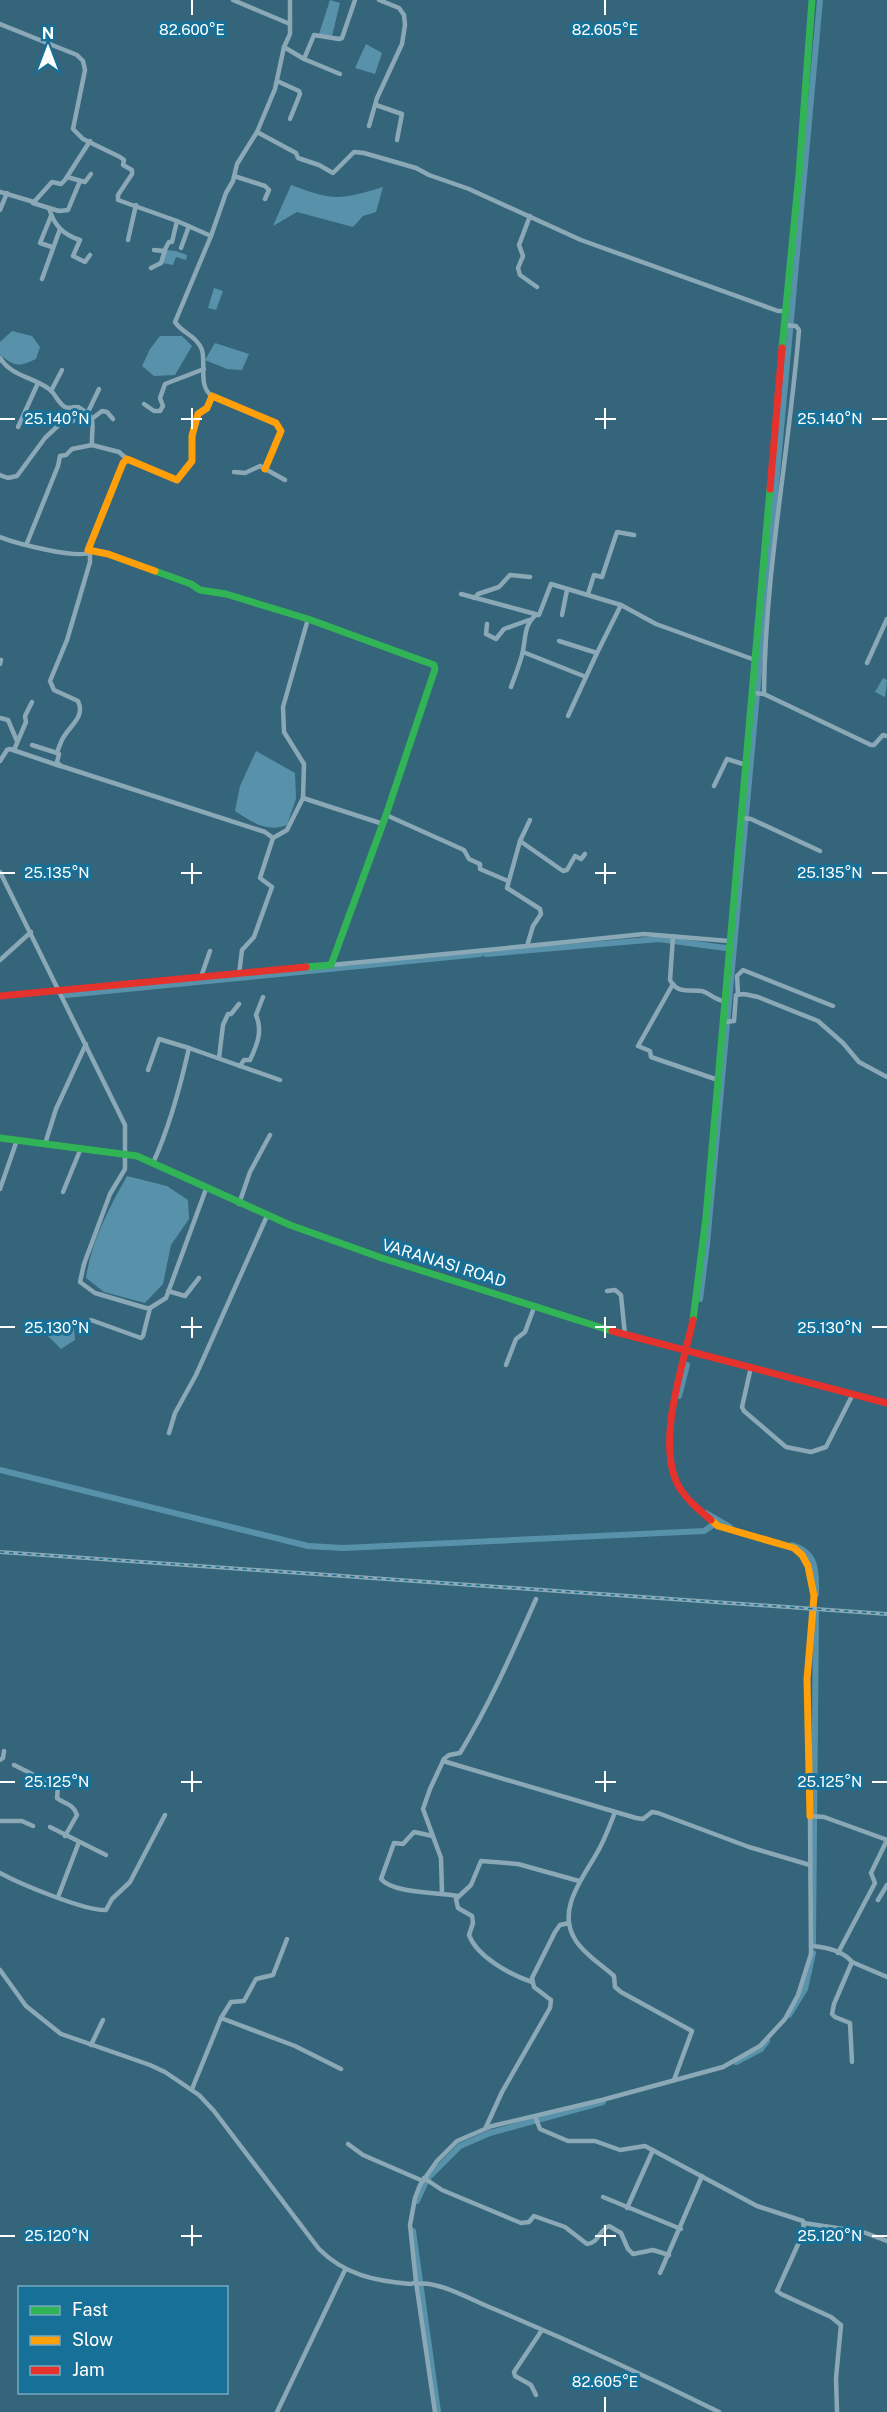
<svg xmlns="http://www.w3.org/2000/svg" width="887" height="2412" viewBox="0 0 887 2412" font-family="'Public Sans',sans-serif">
  <style>
    .water { fill: #5792aa }
    .lines { fill: none; stroke-linecap: round; stroke-linejoin: round }
    .canal { stroke: #5792aa; stroke-width: 6 }
    .street { stroke: #8ba8b6; stroke-width: 4.5 }
    .fast { stroke: #30b455; stroke-width: 7 }
    .slow { stroke: #ff9f0a; stroke-width: 7 }
    .jam { stroke: #e5322d; stroke-width: 7 }
    .rail-casing { stroke: #8ba8b4; stroke-width: 4 }
    .rail { stroke: #177097; stroke-width: 1.5; stroke-dasharray: 4.5; stroke-linecap: butt }
    .ticks { fill: none; stroke: #fff; stroke-width: 2 }
    .labels { text-anchor: middle; dominant-baseline: central; stroke-width: 6; stroke-linejoin: round; paint-order: stroke }
    .street-label { font-size: 16px; fill: #fff; stroke: #177097 }
    .ticks-label { font-size: 15px; text-anchor: middle; fill: #fff; stroke: #177097; stroke-width: 6; stroke-linejoin: round; paint-order: stroke }
  </style>
  <rect width="100%" height="100%" fill="#34657a"/>
  <g class="water">
    <polygon points="330,0 340,3 332,36 319,34"/>
    <polygon points="366,44 382,53 375,74 355,68"/>
    <path d="M291 185C333 201 340 200 383 187L376 212 363 216 353 227 297 212 273 226Z"/>
    <polygon points="166,250 176,251 187,255 186,260 176,257 173,265 162,263"/>
    <polygon points="214,288 223,291 216,310 208,308"/>
    <path d="M12 331 32 336 40 347 36 359C18 367 16 367 0 355V342Z"/>
    <polygon points="160,336 182,336 192,346 175,375 154,376 142,366 150,349"/>
    <polygon points="215,343 249,354 242,370 227,369 205,360"/>
    <polygon points="883,678 887,680 885,697 875,692"/>
    <path d="M256 751 295 773 296 799 287 825C267 833 252 822 235 811L240 786Z"/>
    <path d="M127 1176 167 1186 188 1200 189 1219 171 1245 163 1284 145 1303 104 1292 86 1278C91 1242 109 1208 127 1176Z"/>
    <polygon points="58,1321 74,1327 75,1340 61,1349 48,1336"/>
  </g>
  <g class="lines">
    <g class="canal">
      <polyline points="486,954 659,939 733,949"/>
      <polyline points="66,995 480,954"/>
      <polyline points="700,1299 707,1244 820,0"/>
      <polyline points="679,1396 687,1365"/>
      <polyline points="0,1470 308,1546 343,1548 704,1531 719,1521"/>
      <polyline points="706,1513 730,1527"/>
      <path d="M792 1545C818 1553 816 1572 816 1594"/>
      <polyline points="813,1942 816,1611"/>
      <polyline points="789,2015 805,1989 813,1953"/>
      <polyline points="736,2062 761,2049 767,2041"/>
      <polyline points="417,2201 427,2179 460,2146 490,2133 603,2102"/>
      <polyline points="413,2231 438,2412"/>
    </g>
    <g class="street">
      <polyline points="233,0 290,24"/>
      <polyline points="0,24 77,55 83,61 85,70 73,129 83,139 120,157 124,160 123,165 132,170 132,174 118,195 118,200 177,221 211,236"/>
      <polyline points="284,47 304,59 340,74"/>
      <polyline points="304,59 314,35 339,39 342,38 355,0"/>
      <polyline points="277,81 299,91 300,94 290,119"/>
      <polyline points="376,105 402,114 397,140"/>
      <polyline points="369,126 377,98 402,44 405,25 404,15 399,8 379,0"/>
      <polyline points="257,132 296,153 298,158 319,165 333,173 354,152 364,153 416,168 429,175 469,189 581,240 778,311 785,311"/>
      <polyline points="234,176 265,186 269,190 265,199"/>
      <polyline points="67,177 85,182 91,174"/>
      <polyline points="0,192 34,202 52,182 61,184 65,180 90,141"/>
      <path d="M33 203 49 208C54 226 64 235 80 240L73 256 85 262 90 255"/>
      <polyline points="49,208 59,211 68,210 80,181"/>
      <polyline points="0,210 7,193"/>
      <polyline points="51,216 40,243 52,247"/>
      <polyline points="530,216 519,245 523,256 518,268 520,275 537,287"/>
      <polyline points="128,240 136,205"/>
      <polyline points="181,248 189,226"/>
      <polyline points="154,250 164,251 169,242 172,242 177,221"/>
      <polyline points="151,268 161,263 165,250"/>
      <polyline points="42,279 60,229"/>
      <path d="M0 358C11 376 33 377 49 389 56 394 57 402 65 407 70 409 73 407 78 407 99 419 91 423 92 445L119 452 127 459"/>
      <polyline points="51,391 62,370"/>
      <path d="M212 396C198 387 206 364 202 350 197 336 182 333 175 322L211 236 226 193 233 181 237 164 257 132 275 89 284 47 290 34V0"/>
      <polyline points="144,404 154,411 160,411 163,406 160,398 165,384 204,369"/>
      <polyline points="88,412 99,389"/>
      <polyline points="93,418 102,411 107,412 113,419"/>
      <polyline points="18,427 38,383"/>
      <polyline points="234,472 245,473 260,466 285,480"/>
      <polyline points="0,475 8,478 17,476 45,438 61,423 73,421 74,407"/>
      <path d="M0 537C15 543 79 560 90 552V562L67 640 50 681 54 690 78 701C85 716 72 724 65 735 61 740 59 747 57 753L59 754 57 762 61 766 265 832 273 838 260 878 272 887 254 937 242 950 239 974"/>
      <polyline points="27,543 58,466 60,456 66,455 72,449 92,445"/>
      <polyline points="461,594 539,615 551,584 621,605 656,624 755,660"/>
      <polyline points="588,594 594,575 602,577 617,532 634,535"/>
      <polyline points="474,598 478,594 499,587 510,575 530,577"/>
      <polyline points="562,615 567,590"/>
      <polyline points="487,624 486,634 496,639 504,629 529,620"/>
      <polyline points="559,641 597,653 621,605"/>
      <polyline points="523,652 586,677"/>
      <polyline points="867,663 887,619"/>
      <polyline points="0,664 1,660"/>
      <path d="M511 687C515 676 519 666 522 655 526 641 523 625 536 615"/>
      <polyline points="754,693 764,694 871,745 874,745 883,735 887,736"/>
      <path d="M764 694C765 572 789 452 799 330L796 326 784 325"/>
      <polyline points="568,716 597,653"/>
      <polyline points="0,718 8,720 17,741"/>
      <polyline points="32,745 57,753"/>
      <polyline points="14,750 26,722 25,716 32,702"/>
      <polyline points="0,761 7,750 10,749 60,766"/>
      <polyline points="714,786 727,759 746,765"/>
      <polyline points="303,798 304,764 284,732 283,707 308,619"/>
      <polyline points="386,815 464,850 469,859 480,864 480,869 508,881"/>
      <polyline points="743,818 751,819 820,851"/>
      <polyline points="273,838 287,830 303,798 383,824"/>
      <polyline points="520,841 563,871 567,870 575,856 581,859 585,854"/>
      <polyline points="0,872 125,1125 125,1169 110,1194 84,1264 80,1282 95,1293 146,1308 150,1308 166,1298 206,1189"/>
      <path d="M673 936 670 980C677 994 689 989 702 991 710 993 713 999 724 1001"/>
      <polyline points="527,946 644,934 729,941"/>
      <polyline points="0,960 31,932"/>
      <polyline points="331,965 527,946 533,926 541,914 540,909 507,888 520,841 530,820"/>
      <polyline points="201,977 210,951"/>
      <polyline points="673,984 638,1046 650,1051 651,1057 718,1080"/>
      <polyline points="738,994 737,976 743,970 833,1006"/>
      <polyline points="725,1022 734,1021 736,995 744,994 758,997 818,1021 843,1043 859,1062 887,1077"/>
      <polyline points="219,1058 223,1025 228,1014 231,1014 239,1004"/>
      <path d="M240 1066 244 1060H250C257 1045 263 1031 256 1015L263 997"/>
      <polyline points="148,1070 159,1039 189,1048"/>
      <polyline points="45,1144 56,1109 86,1044"/>
      <path d="M153 1163C170 1126 180 1088 189 1048L280 1080"/>
      <polyline points="0,1189 17,1140"/>
      <polyline points="63,1192 81,1148"/>
      <polyline points="239,1204 250,1172 270,1135"/>
      <polyline points="168,1291 185,1296 199,1278"/>
      <polyline points="607,1291 615,1290 621,1295 625,1335"/>
      <polyline points="91,1320 141,1338 143,1336 150,1308"/>
      <polyline points="506,1365 516,1339 525,1332 535,1305"/>
      <polyline points="751,1367 742,1407 744,1411 786,1447 811,1452 826,1447 853,1394"/>
      <polyline points="169,1433 175,1413 196,1375 267,1216"/>
      <polyline points="0,1760 3,1758 4,1751"/>
      <polyline points="443,1761 636,1818 643,1819 652,1812 658,1813 749,1847 810,1865"/>
      <path d="M14 1765 58 1787 57 1798C64 1804 73 1803 77 1815L65 1836"/>
      <path d="M615 1812C610 1825 605 1839 598 1851 584 1877 555 1910 576 1941 586 1956 601 1964 614 1976L615 1987 621 1992 692 2031 674 2080"/>
      <polyline points="0,1821 22,1821 33,1826"/>
      <polyline points="50,1827 106,1855"/>
      <path d="M433 1836 414 1832 403 1844 394 1843 381 1879C394 1894 438 1892 458 1896"/>
      <path d="M0 1873C20 1884 85 1911 106 1910L112 1899 130 1882 165 1815"/>
      <path d="M442 1893 441 1858 423 1809 430 1789 444 1759 449 1755 460 1753C490 1704 513 1651 536 1599"/>
      <polyline points="58,1897 79,1842"/>
      <polyline points="878,1900 887,1885"/>
      <path d="M812 1946C825 1947 843 1951 852 1962L834 2004 832 2014 835 2017 850 2023 852 2062"/>
      <polyline points="838,1953 875,1883 871,1873 887,1840"/>
      <polyline points="852,1962 887,1977"/>
      <path d="M0 1970 26 2006 61 2034 150 2065 165 2072 199 2095 214 2111 319 2249C345 2275 375 2281 411 2284L416 2282 410 2225 415 2198 420 2185 437 2161 457 2141 492 2126 602 2100 723 2067 760 2046 785 2019 798 1995 811 1954 810 1816 824 1817 887 1840"/>
      <path d="M532 1982C511 1975 477 1957 469 1935L473 1923 472 1916 458 1908 456 1899 471 1885 481 1861 518 1864 579 1881"/>
      <polyline points="221,2018 231,2002 244,2001 256,1979 273,1975 287,1939"/>
      <polyline points="91,2045 103,2020"/>
      <polyline points="192,2089 221,2018 295,2046 341,2069"/>
      <polyline points="535,2116 540,2129 568,2141 595,2141 620,2150 645,2146 757,2206 803,2221 804,2231 777,2291 781,2294 831,2317 841,2325 836,2378 837,2412"/>
      <polyline points="486,2127 502,2092 550,2008 551,2000 534,1987 532,1978 555,1932 560,1925 569,1923"/>
      <polyline points="348,2144 363,2155 423,2181"/>
      <path d="M424 2178 442 2190 521 2223 529 2222 534 2216 565 2227 587 2244C599 2243 599 2230 609 2226L621 2233 628 2249 633 2254 653 2250 669 2255"/>
      <polyline points="603,2197 681,2229"/>
      <polyline points="627,2208 653,2150"/>
      <polyline points="804,2223 863,2232 887,2241"/>
      <polyline points="660,2273 702,2176"/>
      <polyline points="416,2282 435,2412"/>
      <path d="M417 2284C438 2280 473 2301 494 2309 570 2341 644 2375 719 2412"/>
      <polyline points="536,2395 531,2385 515,2376 514,2372 542,2330"/>
      <polyline points="277,2412 345,2270"/>
    </g>
    <g class="fast">
      <polyline points="782,348 799,174 812,0"/>
      <polyline points="155,571 191,584 200,590 226,594 308,619 434,665 435,669 386,815 331,965 306,967"/>
      <polyline points="0,1138 137,1156 290,1225 382,1258 612,1331"/>
      <polyline points="693,1320 706,1217 770,489"/>
    </g>
    <g class="slow">
      <polyline points="155,571 108,554 88,550 123,463 127,459 177,480 192,461 192,436 198,414 207,408 212,396 276,423 281,431 265,469"/>
      <polyline points="711,1520 718,1526 794,1548 802,1555 808,1566 814,1596 807,1679 810,1816"/>
    </g>
    <g class="jam">
      <polyline points="770,489 782,348"/>
      <polyline points="0,996 306,967"/>
      <path d="M693 1320C683 1366 655 1444 679 1487 687 1500 699 1510 711 1520"/>
      <polyline points="612,1331 887,1403"/>
    </g>
    <defs>
      <polyline id="rail" points="0,1552 887,1614"/>
    </defs>
    <use href="#rail" class="rail-casing"/>
    <use href="#rail" class="rail"/>
  </g>
  <path class="ticks" d="M192 0V15M605 0V15M192 408V429M605 408V429M0 419H15M181 419H202M595 419H616M872 419H887M192 863V884M605 863V884M0 873H15M181 873H202M595 873H616M872 873H887M192 1317V1338M605 1317V1338M0 1327H15M181 1327H202M595 1327H616M872 1327H887M192 1771V1792M605 1771V1792M0 1782H15M181 1782H202M595 1782H616M872 1782H887M192 2225V2246M605 2225V2246M0 2236H15M181 2236H202M595 2236H616M872 2236H887M605 2397V2412"/>
  <g class="labels">
    <g class="street-label">
      <text transform="translate(444 1263) rotate(17)">VARANASI ROAD</text>
    </g>
  </g>
  <g class="ticks-label">
    <text x="192" y="35">82.600°E</text>
    <text x="605" y="35">82.605°E</text>
    <text x="57" y="424">25.140°N</text>
    <text x="830" y="424">25.140°N</text>
    <text x="57" y="878">25.135°N</text>
    <text x="830" y="878">25.135°N</text>
    <text x="57" y="1333">25.130°N</text>
    <text x="830" y="1333">25.130°N</text>
    <text x="57" y="1787">25.125°N</text>
    <text x="830" y="1787">25.125°N</text>
    <text x="57" y="2241">25.120°N</text>
    <text x="830" y="2241">25.120°N</text>
    <text x="605" y="2387">82.605°E</text>
  </g>
  <rect x="18" y="2286" width="210" height="108" fill="#177097" stroke="#74a9c1" stroke-width="1.5"/>
  <rect x="30" y="2306" width="30" height="9" fill="#30b455" stroke="#74a9c1" stroke-width="1.5"/>
  <text x="72" y="2316" font-size="18" fill="#ffffff">Fast</text>
  <rect x="30" y="2336" width="30" height="9" fill="#ff9f0a" stroke="#74a9c1" stroke-width="1.5"/>
  <text x="72" y="2346" font-size="18" fill="#ffffff">Slow</text>
  <rect x="30" y="2366" width="30" height="9" fill="#e5322d" stroke="#74a9c1" stroke-width="1.5"/>
  <text x="72" y="2376" font-size="18" fill="#ffffff">Jam</text>
  <g transform="translate(48 48)" stroke="#177097" stroke-width="4.5" paint-order="stroke">
  <path d="M0-4.5L10 22L0 15L-10 22Z" fill="#ffffff"/>
  <text y="-9" font-size="16" font-weight="bold" text-anchor="middle" fill="#ffffff">N</text>
  </g>
</svg>
